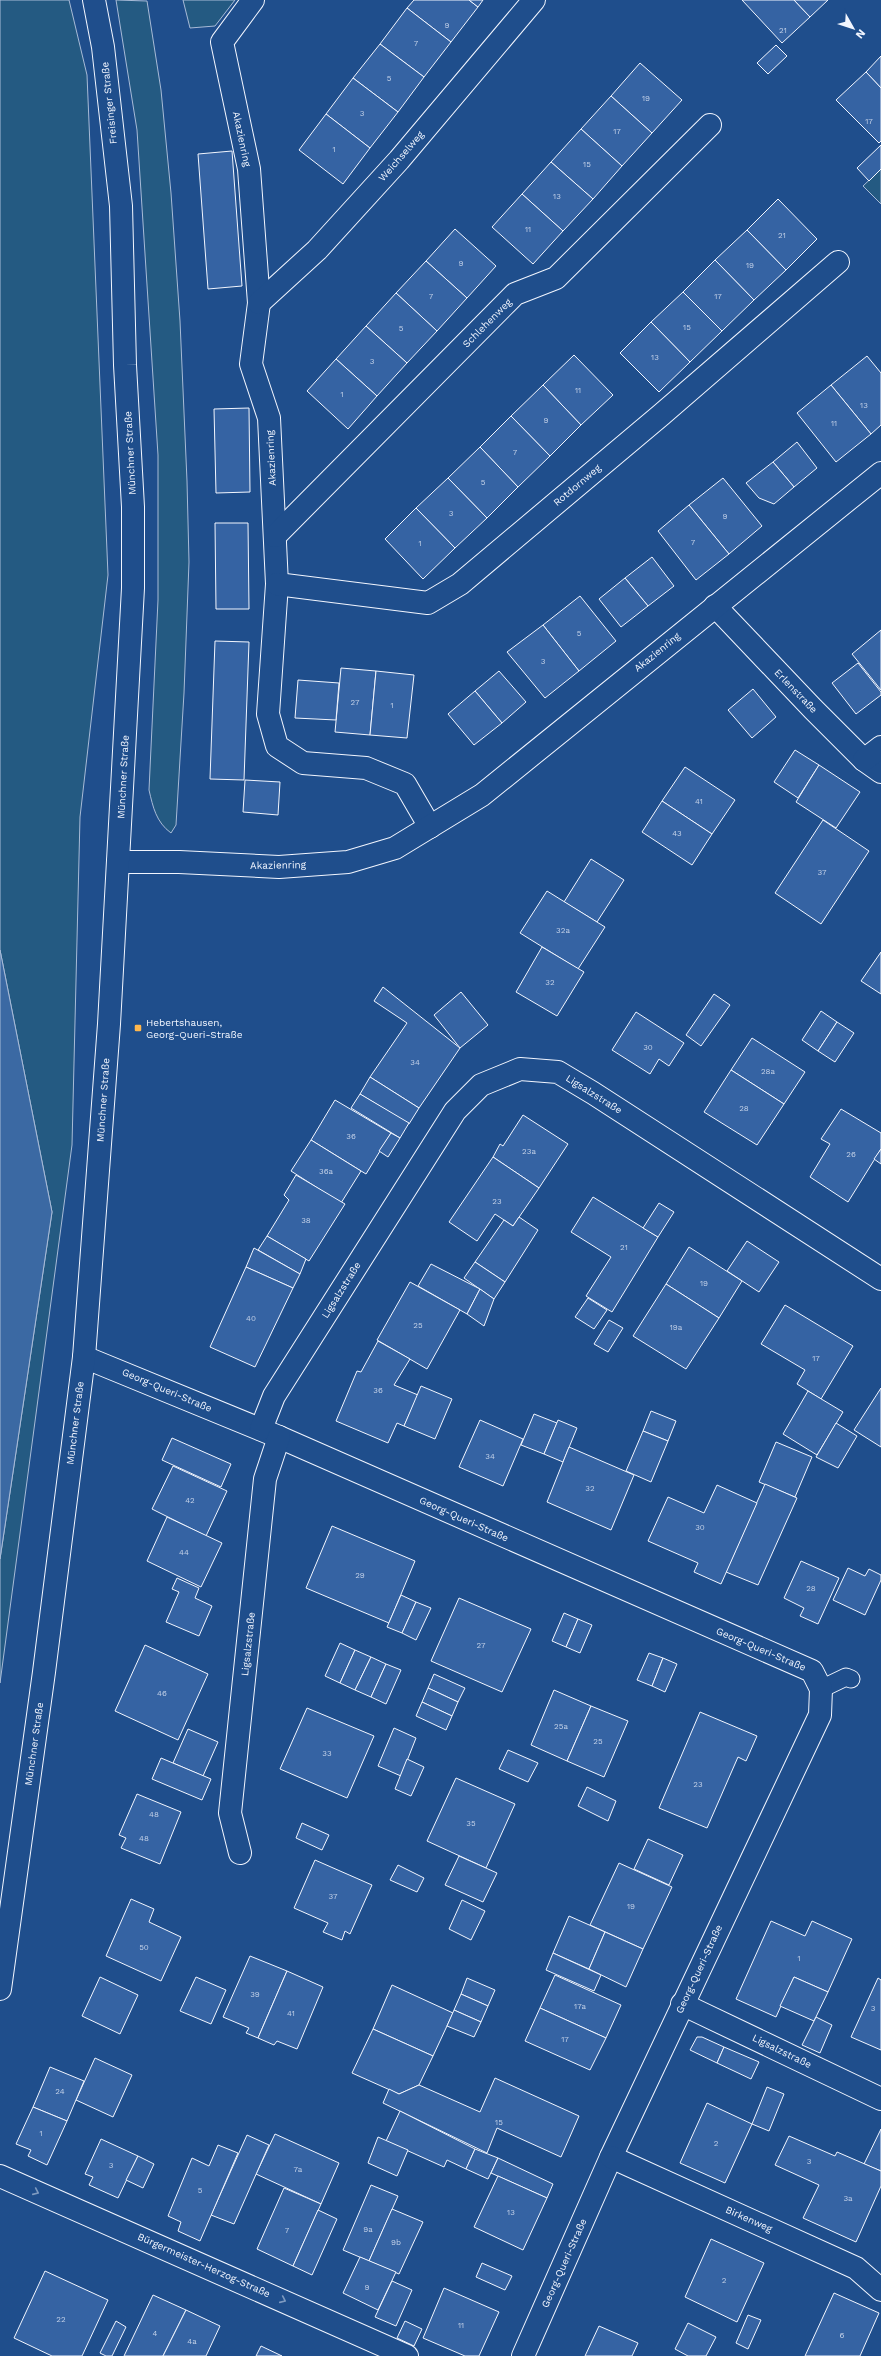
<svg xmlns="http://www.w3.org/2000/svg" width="881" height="2356" viewBox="0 0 881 2356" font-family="'Work Sans',sans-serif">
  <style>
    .green { fill: #245a82; stroke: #a8bbd7 }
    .water { fill: #3b69a3; stroke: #a8bbd7 }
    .building { fill: #3563a3; stroke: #f2f6ff }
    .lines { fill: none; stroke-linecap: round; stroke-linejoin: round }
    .lane-casing { stroke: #f2f6ff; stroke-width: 19 }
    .street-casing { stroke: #f2f6ff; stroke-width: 24 }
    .secondary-casing { stroke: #f2f6ff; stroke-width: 24 }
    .lane { stroke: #1f4e8c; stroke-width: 17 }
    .street { stroke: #1f4e8c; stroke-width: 22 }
    .secondary { stroke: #1f4e8c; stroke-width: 22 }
    .oneway { stroke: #7e9ac0 }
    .poi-dot { fill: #ffb74d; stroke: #1f4e8c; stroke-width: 1.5 }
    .labels { text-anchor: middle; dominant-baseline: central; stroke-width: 3; stroke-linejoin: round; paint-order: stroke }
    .number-label { font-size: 8px; fill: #c3d1e8 }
    .street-label { font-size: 10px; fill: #f2f6ff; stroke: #1f4e8c }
    .poi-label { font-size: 10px; fill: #f2f6ff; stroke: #1f4e8c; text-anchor: start }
  </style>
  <rect width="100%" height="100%" fill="#1f4e8c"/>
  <g class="green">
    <polygon points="0,0 69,0 87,75 108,575 80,817 72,1145 0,1683 0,1559 52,1212 0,950"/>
    <path d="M116 0 147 1 161 90 171 193 180 321 187 481 189 562 184 693 176 825 171 833C156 822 153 807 149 790L158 600V455L137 130Z"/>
    <polygon points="183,0 235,0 215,26 190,28"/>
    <polygon points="881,169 881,204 863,186"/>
  </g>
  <polygon class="water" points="0,950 52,1212 0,1559"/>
  <g class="building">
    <polygon points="414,0 469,0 478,7 451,42 407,8"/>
    <polygon points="469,0 483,0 478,7"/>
    <polygon points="742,0 794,0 810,17 782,43"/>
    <polygon points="794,0 828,0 810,17"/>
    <polygon points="407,8 451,42 424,77 380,44"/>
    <polygon points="380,44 424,77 398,112 353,78"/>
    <polygon points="776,45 787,56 768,74 757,63"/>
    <polygon points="881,56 881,88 866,72"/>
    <polygon points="640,63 682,100 652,133 611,96"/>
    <polygon points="866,72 881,88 881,141 879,143 836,100"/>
    <polygon points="353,78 398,112 370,148 326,114"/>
    <polygon points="611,96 652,133 622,166 581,129"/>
    <polygon points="326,114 370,148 343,184 299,150"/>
    <polygon points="581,129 622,166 593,199 551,162"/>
    <polygon points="881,145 881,169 869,181 857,168"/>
    <polygon points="232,151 242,286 208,289 198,154"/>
    <polygon points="551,162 593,199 563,231 522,194"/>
    <polygon points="522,194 563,231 533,264 492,227"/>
    <polygon points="778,199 817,239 786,270 747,230"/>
    <polygon points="455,229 496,266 467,298 426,261"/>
    <polygon points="747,230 786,270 754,300 715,260"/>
    <polygon points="715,260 754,300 722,331 683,292"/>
    <polygon points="426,261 467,298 437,331 396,293"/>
    <polygon points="683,292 722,331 690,362 651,322"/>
    <polygon points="396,293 437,331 407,363 366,326"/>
    <polygon points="651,322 690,362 659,392 620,353"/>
    <polygon points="366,326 407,363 377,396 336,359"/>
    <polygon points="574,355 613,395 581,425 543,385"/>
    <polygon points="867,356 881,373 881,425 871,434 831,385"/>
    <polygon points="336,359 377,396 348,429 307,391"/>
    <polygon points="543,385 581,425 550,456 511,416"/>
    <polygon points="831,385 871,434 836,462 797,413"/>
    <polygon points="249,408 250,492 216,493 214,409"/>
    <polygon points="511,416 550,456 518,487 480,447"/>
    <polygon points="797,442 817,468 794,487 773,462"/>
    <polygon points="480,447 518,487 487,518 448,478"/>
    <polygon points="773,462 794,487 774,504 759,498 746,483"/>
    <polygon points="448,478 487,518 455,548 416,508"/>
    <polygon points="723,478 762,526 729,554 689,505"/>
    <polygon points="689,505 729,554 696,580 658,531"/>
    <polygon points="416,508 455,548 423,579 385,539"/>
    <polygon points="215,523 248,523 249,609 216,609"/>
    <polygon points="652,557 674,586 648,606 625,578"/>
    <polygon points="625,578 648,606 621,627 599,599"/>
    <polygon points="580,596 616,641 579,671 543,625"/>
    <polygon points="543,625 579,671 545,698 507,652"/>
    <polygon points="881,630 881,690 852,654"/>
    <polygon points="215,641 249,642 244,780 210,779"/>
    <polygon points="858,663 881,692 881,695 856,714 832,683"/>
    <polygon points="341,668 376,671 370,735 335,732"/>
    <polygon points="376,671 414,675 407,738 370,735"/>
    <polygon points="499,671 526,702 502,723 475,691"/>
    <polygon points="298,680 339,683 336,720 295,718"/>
    <polygon points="753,689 776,717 752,738 728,710"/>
    <polygon points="475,691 502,723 474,745 448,714"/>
    <polygon points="795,750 819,765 798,798 774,782"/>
    <polygon points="819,765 860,792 836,828 796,802"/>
    <polygon points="685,767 735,800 712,834 662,801"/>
    <polygon points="245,780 280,782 278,815 243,812"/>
    <polygon points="662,801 712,834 692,865 642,832"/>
    <polygon points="823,820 869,851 821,924 775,893"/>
    <polygon points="591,859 624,880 597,922 564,902"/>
    <polygon points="547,891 605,927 578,969 520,933"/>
    <polygon points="542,947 584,972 557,1016 516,992"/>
    <polygon points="881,952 881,994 861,981"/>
    <polygon points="383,987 460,1048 419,1108 370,1077 407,1023 374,1001"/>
    <polygon points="461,992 488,1025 460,1048 434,1015"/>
    <polygon points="714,994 730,1005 701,1046 686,1035"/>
    <polygon points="821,1011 837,1022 818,1051 802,1040"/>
    <polygon points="636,1012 684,1043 669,1066 659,1059 650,1074 612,1050"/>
    <polygon points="837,1022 854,1033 835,1062 818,1051"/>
    <polygon points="752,1038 805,1072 784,1104 731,1070"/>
    <polygon points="731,1070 784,1104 757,1145 704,1112"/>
    <polygon points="370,1077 419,1108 409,1124 360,1094"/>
    <polygon points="360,1094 409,1123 400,1138 351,1108"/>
    <polygon points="335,1100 391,1133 366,1174 311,1140"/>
    <polygon points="841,1109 881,1133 881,1149 848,1202 810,1177 830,1144 821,1139"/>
    <polygon points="523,1115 568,1144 539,1188 493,1157 500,1144 503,1146"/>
    <polygon points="391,1133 400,1138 388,1157 379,1151"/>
    <polygon points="311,1140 361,1171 341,1203 291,1171"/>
    <polygon points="881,1149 881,1164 874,1159"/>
    <polygon points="493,1157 539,1188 513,1226 495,1214 477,1241 449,1222"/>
    <polygon points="296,1175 345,1204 309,1261 267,1236 289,1200 284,1195"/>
    <polygon points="593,1197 658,1237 612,1312 586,1296 611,1257 571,1232"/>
    <polygon points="659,1203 674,1212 658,1237 643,1228"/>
    <polygon points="519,1217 538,1230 505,1282 475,1262 504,1220 513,1226"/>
    <polygon points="267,1236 306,1259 300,1274 258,1250"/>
    <polygon points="747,1241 779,1262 759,1292 727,1271"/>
    <polygon points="689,1247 742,1281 719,1318 666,1284"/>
    <polygon points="254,1248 300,1274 293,1288 246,1267"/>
    <polygon points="475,1262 505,1282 494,1299 464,1278"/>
    <polygon points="431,1264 480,1289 467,1314 418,1286"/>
    <polygon points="246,1267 293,1288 255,1367 210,1347"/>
    <polygon points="410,1282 460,1310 427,1369 377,1340"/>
    <polygon points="666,1284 719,1318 686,1369 633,1336"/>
    <polygon points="480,1289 494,1299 484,1326 467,1314"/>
    <polygon points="588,1298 607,1310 594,1329 575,1317"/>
    <polygon points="785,1305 853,1346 821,1399 797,1384 805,1370 761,1344"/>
    <polygon points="609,1320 623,1328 608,1352 594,1344"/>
    <polygon points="378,1341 410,1359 394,1385 418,1395 404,1426 397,1423 388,1443 336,1421 357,1371 361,1372"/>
    <polygon points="421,1386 452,1399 435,1439 404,1426"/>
    <polygon points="881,1388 881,1447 854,1430"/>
    <polygon points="808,1391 843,1412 817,1455 783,1434"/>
    <polygon points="651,1411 676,1421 668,1441 643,1431"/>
    <polygon points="534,1414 557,1423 544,1454 521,1445"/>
    <polygon points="480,1420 523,1439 503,1486 459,1467"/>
    <polygon points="558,1420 577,1428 563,1462 544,1454"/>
    <polygon points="836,1423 857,1436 838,1468 816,1457"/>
    <polygon points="643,1431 668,1441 651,1482 626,1471"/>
    <polygon points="172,1438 231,1464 221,1487 162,1460"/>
    <polygon points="776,1442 812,1457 795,1497 759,1482"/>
    <polygon points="569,1447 634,1475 611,1530 547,1502"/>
    <polygon points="173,1466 227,1491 206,1536 152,1509"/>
    <polygon points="765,1484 797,1498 758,1585 726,1572"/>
    <polygon points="717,1485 757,1503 721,1584 694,1572 698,1563 648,1541 668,1497 704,1513"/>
    <polygon points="167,1517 222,1543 201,1587 147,1561"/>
    <polygon points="332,1526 415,1561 389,1623 306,1588"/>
    <polygon points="801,1561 839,1578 818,1624 800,1616 804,1608 784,1598"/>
    <polygon points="848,1568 865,1576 869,1569 881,1575 881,1580 865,1615 833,1600"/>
    <polygon points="177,1578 199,1588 195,1598 212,1606 199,1636 166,1622 179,1592 172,1589"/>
    <polygon points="401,1595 416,1602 402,1633 387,1627"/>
    <polygon points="459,1598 531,1629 502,1692 431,1661"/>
    <polygon points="416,1602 431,1608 416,1640 402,1633"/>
    <polygon points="564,1613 578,1619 566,1647 552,1641"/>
    <polygon points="578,1619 592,1625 580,1653 566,1647"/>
    <polygon points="340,1643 355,1650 340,1683 325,1676"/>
    <polygon points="145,1645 208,1674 178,1740 115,1711"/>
    <polygon points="355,1650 371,1657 355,1690 340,1683"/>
    <polygon points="649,1653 663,1658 652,1686 637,1680"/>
    <polygon points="371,1657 386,1664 371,1697 355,1690"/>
    <polygon points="663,1658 677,1664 665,1692 652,1686"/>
    <polygon points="386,1664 401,1670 386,1704 371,1697"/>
    <polygon points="434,1674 465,1688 458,1702 428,1688"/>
    <polygon points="428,1688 458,1702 452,1716 422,1702"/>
    <polygon points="554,1690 591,1706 567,1761 531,1745"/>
    <polygon points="422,1702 452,1716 446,1730 416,1716"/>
    <polygon points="591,1706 628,1721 604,1777 567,1761"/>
    <polygon points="307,1708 374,1736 347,1798 280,1769"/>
    <polygon points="700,1712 757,1736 746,1761 738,1757 707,1828 659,1808"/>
    <polygon points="394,1728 416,1738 401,1776 378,1766"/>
    <polygon points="188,1729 218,1742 203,1776 173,1763"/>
    <polygon points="508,1750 538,1763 528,1782 499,1769"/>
    <polygon points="161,1758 211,1779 202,1800 152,1779"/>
    <polygon points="407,1759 424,1767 411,1796 395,1789"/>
    <polygon points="456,1778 515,1804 486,1868 427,1841"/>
    <polygon points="587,1787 616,1801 608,1821 578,1806"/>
    <polygon points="137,1794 181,1812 160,1864 121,1848 126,1838 119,1835"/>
    <polygon points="302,1823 329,1835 322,1850 296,1838"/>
    <polygon points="648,1839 683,1855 669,1885 634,1869"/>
    <polygon points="459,1856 497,1873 483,1902 445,1885"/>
    <polygon points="315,1860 372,1885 350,1934 345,1931 342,1940 323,1932 328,1923 294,1908"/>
    <polygon points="619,1863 672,1887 643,1949 590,1925"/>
    <polygon points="398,1865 424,1878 417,1892 390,1880"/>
    <polygon points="131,1899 154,1909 149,1922 181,1937 161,1981 106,1956"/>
    <polygon points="462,1900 485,1911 471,1940 449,1929"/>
    <polygon points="569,1916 605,1932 589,1969 553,1953"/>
    <polygon points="771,1921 805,1936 812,1921 852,1939 828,1992 794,1977 776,2017 736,1999"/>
    <polygon points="605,1932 643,1949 626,1987 589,1969"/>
    <polygon points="553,1953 601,1975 594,1991 546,1970"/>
    <polygon points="250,1956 287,1971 258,2038 246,2033 249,2028 223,2017"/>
    <polygon points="287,1971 323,1987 297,2049 277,2041 274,2045 258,2038"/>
    <polygon points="555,1975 621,2005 606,2038 540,2008"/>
    <polygon points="100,1977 138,1995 120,2034 82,2016"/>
    <polygon points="196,1977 226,1990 211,2024 180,2011"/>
    <polygon points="794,1977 828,1992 814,2021 780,2006"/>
    <polygon points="467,1978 495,1990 488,2006 461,1994"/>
    <polygon points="878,1978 881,1980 881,2050 851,2037"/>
    <polygon points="392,1985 453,2013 433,2056 373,2029"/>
    <polygon points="461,1994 488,2006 481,2022 454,2010"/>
    <polygon points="540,2008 606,2038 590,2070 525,2041"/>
    <polygon points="454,2010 481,2022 474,2037 447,2026"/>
    <polygon points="816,2017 832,2025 820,2053 802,2045"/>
    <polygon points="373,2029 433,2056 419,2085 399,2094 352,2073"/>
    <polygon points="697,2037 702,2037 724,2047 717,2063 690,2050"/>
    <polygon points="724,2047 759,2062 751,2079 717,2063"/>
    <polygon points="95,2058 132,2075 113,2117 76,2100"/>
    <polygon points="50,2067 84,2081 67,2121 33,2107"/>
    <polygon points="495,2078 579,2116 561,2157 497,2128 487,2153 383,2103 389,2089 399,2094 419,2085 480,2112"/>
    <polygon points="767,2087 784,2094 769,2131 752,2124"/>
    <polygon points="707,2103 752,2124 725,2183 680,2163"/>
    <polygon points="33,2107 67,2121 47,2165 28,2156 31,2150 16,2144"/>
    <polygon points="400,2111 475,2149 466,2169 447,2160 444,2167 386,2141"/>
    <polygon points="881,2129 881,2171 864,2164"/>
    <polygon points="275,2134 339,2163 321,2204 256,2174"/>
    <polygon points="247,2135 269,2145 234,2224 211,2215"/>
    <polygon points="789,2136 835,2156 837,2152 881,2171 881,2186 856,2242 803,2218 819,2185 775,2165"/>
    <polygon points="378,2137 408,2150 397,2176 368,2163"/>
    <polygon points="101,2139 138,2156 118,2198 89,2185 93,2177 85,2174"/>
    <polygon points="218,2145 238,2153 200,2241 178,2231 181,2222 168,2216 192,2158 209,2166"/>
    <polygon points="475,2149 498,2158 488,2179 466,2169"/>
    <polygon points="138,2156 154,2164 143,2188 126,2180"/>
    <polygon points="498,2158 553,2184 547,2198 491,2173"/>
    <polygon points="498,2176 547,2198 523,2250 474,2227"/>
    <polygon points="371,2185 398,2196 369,2261 343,2250"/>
    <polygon points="284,2188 321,2204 293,2266 257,2249"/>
    <polygon points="392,2209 423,2222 399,2274 369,2261"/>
    <polygon points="318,2210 337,2219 312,2275 293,2266"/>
    <polygon points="711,2239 764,2263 737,2322 685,2297"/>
    <polygon points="360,2257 396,2272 378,2310 343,2293"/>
    <polygon points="482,2263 512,2276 505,2290 476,2277"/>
    <polygon points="45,2271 108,2300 82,2356 52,2356 14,2338"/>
    <polygon points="392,2281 412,2290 396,2326 375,2317"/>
    <polygon points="444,2288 499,2312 479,2356 465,2356 423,2338"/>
    <polygon points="834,2293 879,2313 860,2356 805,2356"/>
    <polygon points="153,2295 186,2310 163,2356 124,2356"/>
    <polygon points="186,2310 220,2326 206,2356 163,2356"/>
    <polygon points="748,2315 761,2320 748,2349 736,2343"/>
    <polygon points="116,2321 126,2327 112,2356 106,2356 100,2353"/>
    <polygon points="405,2321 422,2329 414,2346 397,2338"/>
    <polygon points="688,2323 716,2337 706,2356 688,2356 675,2349"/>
    <polygon points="599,2326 638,2343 632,2356 585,2356"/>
    <polygon points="261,2346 282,2356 256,2356"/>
  </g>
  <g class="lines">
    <defs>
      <polyline id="lane" points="821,1689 846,1677 851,1679"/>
      <g id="street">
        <polyline points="253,0 222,42 249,169 259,303 251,364 269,418 277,584 268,714 277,746 303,763 366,768 405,784 430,827"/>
        <polyline points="259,303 317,250 399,160 534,0"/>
        <polyline points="275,536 515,294 556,278 710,125"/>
        <polyline points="277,584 428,603 460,584 661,415 838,262"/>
        <polyline points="715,606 813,709 864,760 881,772"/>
        <polyline points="864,760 881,747"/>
        <polyline points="118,862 179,862 279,867 348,862 395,848 482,795 881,473"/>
        <polyline points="84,1357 279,1437 812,1671 821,1689 820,1715 611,2157 523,2356"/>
        <polyline points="261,1429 274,1396 455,1111 481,1085 520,1069 558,1072 593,1093 881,1279"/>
        <polyline points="240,1853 230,1813 265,1479 279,1437"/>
        <polyline points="682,2004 881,2099"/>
        <polyline points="611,2157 856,2268 881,2290"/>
        <polyline points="0,2176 407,2356"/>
      </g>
      <polyline id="secondary" points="0,1989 44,1672 84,1357 109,1024 133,588 133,507 125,365 121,206 103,47 94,0"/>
    </defs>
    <use href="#lane" class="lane-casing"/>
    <use href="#street" class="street-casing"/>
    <use href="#secondary" class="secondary-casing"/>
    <use href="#lane" class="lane"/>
    <use href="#street" class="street"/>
    <use href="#secondary" class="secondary"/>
  </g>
  <defs><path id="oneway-chevron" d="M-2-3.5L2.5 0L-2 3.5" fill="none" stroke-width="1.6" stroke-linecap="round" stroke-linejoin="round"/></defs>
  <g class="oneway">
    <use href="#oneway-chevron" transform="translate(36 2192) rotate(24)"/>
    <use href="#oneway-chevron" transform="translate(283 2300) rotate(24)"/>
  </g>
  <rect class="poi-dot" x="134" y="1024" width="8" height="8" rx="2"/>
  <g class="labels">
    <g class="number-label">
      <text x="447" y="25">9</text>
      <text x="783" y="30">21</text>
      <text x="416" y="43">7</text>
      <text x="389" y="78">5</text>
      <text x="646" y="98">19</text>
      <text x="362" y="113">3</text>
      <text x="869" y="121">17</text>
      <text x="617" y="131">17</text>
      <text x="334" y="149">1</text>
      <text x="587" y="164">15</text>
      <text x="557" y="196">13</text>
      <text x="528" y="229">11</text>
      <text x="782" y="235">21</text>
      <text x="461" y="263">9</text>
      <text x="750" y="265">19</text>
      <text x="431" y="296">7</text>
      <text x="718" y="296">17</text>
      <text x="687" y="327">15</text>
      <text x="401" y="328">5</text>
      <text x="655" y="357">13</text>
      <text x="372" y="361">3</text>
      <text x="578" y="390">11</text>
      <text x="342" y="394">1</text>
      <text x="864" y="405">13</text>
      <text x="546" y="420">9</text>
      <text x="834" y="423">11</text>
      <text x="515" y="452">7</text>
      <text x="483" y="482">5</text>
      <text x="451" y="513">3</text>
      <text x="725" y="516">9</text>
      <text x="693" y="542">7</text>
      <text x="420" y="543">1</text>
      <text x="579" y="633">5</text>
      <text x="543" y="661">3</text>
      <text x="355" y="702">27</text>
      <text x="392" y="705">1</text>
      <text x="699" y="801">41</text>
      <text x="677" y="833">43</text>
      <text x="822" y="872">37</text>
      <text x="563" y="930">32a</text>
      <text x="550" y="982">32</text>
      <text x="648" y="1047">30</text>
      <text x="415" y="1062">34</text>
      <text x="768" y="1071">28a</text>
      <text x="744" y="1108">28</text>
      <text x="351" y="1136">36</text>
      <text x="529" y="1151">23a</text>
      <text x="851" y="1154">26</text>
      <text x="326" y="1171">36a</text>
      <text x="497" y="1201">23</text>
      <text x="306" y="1220">38</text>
      <text x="624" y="1247">21</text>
      <text x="704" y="1283">19</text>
      <text x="251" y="1318">40</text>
      <text x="418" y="1325">25</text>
      <text x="676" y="1327">19a</text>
      <text x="816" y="1358">17</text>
      <text x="378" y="1390">36</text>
      <text x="490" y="1456">34</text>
      <text x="590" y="1488">32</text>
      <text x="190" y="1500">42</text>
      <text x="700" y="1527">30</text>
      <text x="184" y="1552">44</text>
      <text x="360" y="1575">29</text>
      <text x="811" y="1588">28</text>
      <text x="481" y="1645">27</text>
      <text x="162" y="1693">46</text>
      <text x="561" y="1726">25a</text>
      <text x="598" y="1741">25</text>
      <text x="327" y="1753">33</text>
      <text x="698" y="1784">23</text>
      <text x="154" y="1814">48</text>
      <text x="471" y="1823">35</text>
      <text x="144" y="1838">48</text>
      <text x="333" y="1896">37</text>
      <text x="631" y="1906">19</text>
      <text x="144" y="1947">50</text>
      <text x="799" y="1958">1</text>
      <text x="255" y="1994">39</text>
      <text x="580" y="2006">17a</text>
      <text x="873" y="2008">3</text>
      <text x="291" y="2013">41</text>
      <text x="565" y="2039">17</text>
      <text x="60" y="2091">24</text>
      <text x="499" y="2122">15</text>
      <text x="41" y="2133">1</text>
      <text x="716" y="2143">2</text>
      <text x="809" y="2161">3</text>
      <text x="111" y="2165">3</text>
      <text x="298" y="2169">7a</text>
      <text x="200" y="2190">5</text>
      <text x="848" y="2198">3a</text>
      <text x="511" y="2212">13</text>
      <text x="368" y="2229">9a</text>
      <text x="287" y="2230">7</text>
      <text x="396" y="2242">9b</text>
      <text x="724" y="2280">2</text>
      <text x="367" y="2287">9</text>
      <text x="61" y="2319">22</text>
      <text x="461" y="2325">11</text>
      <text x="155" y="2333">4</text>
      <text x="842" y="2335">6</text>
      <text x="192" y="2341">4a</text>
    </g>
    <g class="street-label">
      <text transform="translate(109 103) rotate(-96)">Freisinger Straße</text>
      <text transform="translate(242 139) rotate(78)">Akazienring</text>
      <text transform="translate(401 156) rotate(-49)">Weichselweg</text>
      <text transform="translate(487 323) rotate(-45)">Schlehenweg</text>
      <text transform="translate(130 453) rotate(-93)">Münchner Straße</text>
      <text transform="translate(271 458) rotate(-93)">Akazienring</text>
      <text transform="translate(577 485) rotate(-40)">Rotdornweg</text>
      <text transform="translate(657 652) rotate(-39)">Akazienring</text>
      <text transform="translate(796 691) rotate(46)">Erlenstraße</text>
      <text transform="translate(123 777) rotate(-87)">Münchner Straße</text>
      <text transform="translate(278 865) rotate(-1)">Akazienring</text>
      <text transform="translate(594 1094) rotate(32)">Ligsalzstraße</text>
      <text transform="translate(103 1100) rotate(-86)">Münchner Straße</text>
      <text transform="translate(341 1290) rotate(-58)">Ligsalzstraße</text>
      <text transform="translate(167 1390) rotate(23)">Georg-Queri-Straße</text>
      <text transform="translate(75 1423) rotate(-83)">Münchner Straße</text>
      <text transform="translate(464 1519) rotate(24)">Georg-Queri-Straße</text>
      <text transform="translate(248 1644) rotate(-84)">Ligsalzstraße</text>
      <text transform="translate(761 1649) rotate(23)">Georg-Queri-Straße</text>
      <text transform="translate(34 1744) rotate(-82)">Münchner Straße</text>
      <text transform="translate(699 1969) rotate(-65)">Georg-Queri-Straße</text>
      <text transform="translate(782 2051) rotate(26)">Ligsalzstraße</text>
      <text transform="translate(749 2219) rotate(24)">Birkenweg</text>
      <text transform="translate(564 2263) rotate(-66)">Georg-Queri-Straße</text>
      <text transform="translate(204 2265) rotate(24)">Bürgermeister-Herzog-Straße</text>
    </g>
    <g class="poi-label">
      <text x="146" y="1022">Hebertshausen,<tspan x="146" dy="12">Georg-Queri-Straße</tspan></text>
    </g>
  </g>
  <g transform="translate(853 28) rotate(129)" stroke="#1f4e8c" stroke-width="3" paint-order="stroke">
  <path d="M0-3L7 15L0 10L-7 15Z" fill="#f2f6ff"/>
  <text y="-6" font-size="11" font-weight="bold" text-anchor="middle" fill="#f2f6ff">N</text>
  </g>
</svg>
